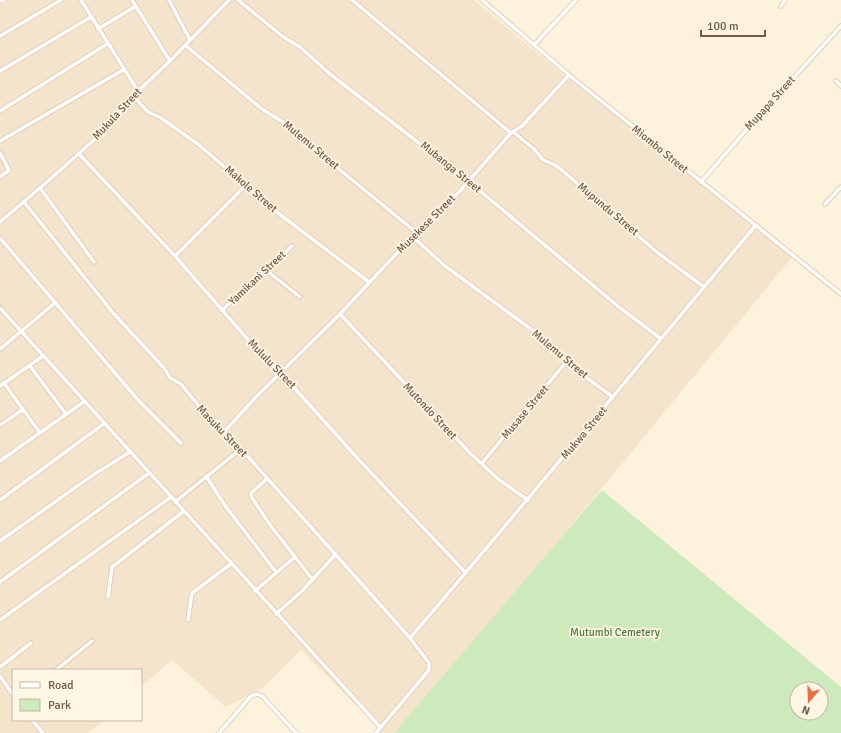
<svg xmlns="http://www.w3.org/2000/svg" width="841" height="733" viewBox="0 0 841 733" font-family="Signika,sans-serif">
  <style>
    .residential { fill: #f5e4cc }
    .green { fill: #cceabc; fill-rule: evenodd }
    .lines { fill: none; stroke-linecap: round; stroke-linejoin: round }
    .street-casing { stroke: #e1ceba; stroke-width: 5.5 }
    .street { stroke: #fff; stroke-width: 3.5 }
    .labels { text-anchor: middle; dominant-baseline: central; stroke-width: 3.5; stroke-linejoin: round; paint-order: stroke }
    .street-label { font-size: 11px; fill: #735845; stroke: #fff6e4 }
    .park-label { font-size: 11px; fill: #4c793d; stroke: #fff6e4 }
  </style>
  <rect width="100%" height="100%" fill="#fdf3dd"/>
  <polygon class="residential" points="0,0 474,0 560,72 793,256 476,641 396,733 379,733 381,730 301,650 263,688 226,707 172,660 141,687 141,670 13,670 13,720 103,720 89,733 0,733"/>
  <path class="green" d="M602 490 841 687V733H394ZM797 689H821V713H797Z"/>
  <g class="lines">
    <defs>
      <g id="street">
        <polyline points="81,0 138,91"/>
        <polyline points="132,0 170,61"/>
        <polyline points="169,0 190,40"/>
        <polyline points="238,0 282,36 300,47 330,74 468,181 619,307 660,338"/>
        <polyline points="352,0 511,133"/>
        <polyline points="482,0 569,75 841,294"/>
        <polyline points="0,1 3,0"/>
        <polyline points="781,6 785,0"/>
        <polyline points="98,29 136,6"/>
        <polyline points="0,36 61,0"/>
        <polyline points="535,44 576,0"/>
        <polyline points="185,45 262,109 286,124 318,152 417,233"/>
        <polyline points="0,71 91,17"/>
        <polyline points="836,81 841,86"/>
        <polyline points="133,96 148,112 161,118 199,145 278,213 369,282"/>
        <polyline points="0,111 107,44"/>
        <polyline points="513,132 534,149 543,160 555,165 564,172 658,253 704,287"/>
        <polyline points="0,141 123,70"/>
        <polyline points="0,153 9,170 0,177"/>
        <polyline points="79,154 175,256 264,358 281,373 359,460 466,573"/>
        <polyline points="701,182 754,121 841,26"/>
        <polyline points="40,188 94,262"/>
        <polyline points="24,202 114,314 165,369 170,378 181,384 211,421 241,449 319,536 410,638 429,663 429,670 376,733"/>
        <polyline points="825,204 841,187"/>
        <polyline points="0,222 55,175 96,138 133,96 170,61 229,0"/>
        <polyline points="413,237 445,266 539,335 577,371 613,397"/>
        <polyline points="0,238 138,400 181,443"/>
        <polyline points="175,256 247,184"/>
        <polyline points="266,270 300,297"/>
        <polyline points="0,308 381,728"/>
        <polyline points="222,310 292,246"/>
        <polyline points="340,314 469,452 498,479 528,500"/>
        <polyline points="0,349 56,302"/>
        <polyline points="30,366 66,414"/>
        <polyline points="4,383 40,433"/>
        <polyline points="0,386 43,356"/>
        <polyline points="0,425 22,410"/>
        <polyline points="224,432 256,397 340,314 395,255 459,192 511,133 522,126 569,75"/>
        <polyline points="0,461 85,401"/>
        <polyline points="482,463 567,361"/>
        <polyline points="206,476 226,507 276,572"/>
        <polyline points="267,479 251,493 251,496 270,525 313,580"/>
        <polyline points="0,500 105,423"/>
        <polyline points="175,502 241,449"/>
        <polyline points="0,541 93,475 130,452"/>
        <polyline points="0,582 149,473"/>
        <polyline points="255,591 295,557"/>
        <polyline points="108,597 112,567 184,511"/>
        <polyline points="276,614 302,591 336,554"/>
        <polyline points="0,620 171,497"/>
        <polyline points="188,620 192,593 231,564"/>
        <path d="M410 638C527 502 640 363 756 225"/>
        <polyline points="0,667 31,643"/>
        <polyline points="56,670 92,641"/>
        <polyline points="0,676 13,695"/>
        <polyline points="32,720 43,733"/>
        <polyline points="219,733 251,696 257,694 262,696 296,733"/>
      </g>
    </defs>
    <use href="#street" class="street-casing"/>
    <use href="#street" class="street"/>
  </g>
  <g class="labels">
    <g class="street-label">
      <text transform="translate(770 103) rotate(-48)">Mupapa Street</text>
      <text transform="translate(117 114) rotate(-47)">Mukula Street</text>
      <text transform="translate(311 145) rotate(40)">Mulemu Street</text>
      <text transform="translate(660 149) rotate(39)">Miombo Street</text>
      <text transform="translate(451 167) rotate(39)">Mubanga Street</text>
      <text transform="translate(251 189) rotate(41)">Makole Street</text>
      <text transform="translate(608 209) rotate(40)">Mupundu Street</text>
      <text transform="translate(426 224) rotate(-45)">Musekese Street</text>
      <text transform="translate(257 278) rotate(-43)">Yamikani Street</text>
      <text transform="translate(560 354) rotate(40)">Mulemu Street</text>
      <text transform="translate(272 364) rotate(46)">Mululu Street</text>
      <text transform="translate(430 411) rotate(47)">Mutondo Street</text>
      <text transform="translate(525 412) rotate(-50)">Musase Street</text>
      <text transform="translate(222 431) rotate(46)">Masuku Street</text>
      <text transform="translate(584 433) rotate(-50)">Mukwa Street</text>
    </g>
    <g class="park-label">
      <text x="615" y="632">Mutumbi Cemetery</text>
    </g>
  </g>
  <rect x="12" y="669" width="130" height="52" fill="#fff6e4" stroke="#c7b7a4"/>
  <rect x="20" y="682" width="20" height="6" fill="#ffffff" stroke="#c7b7a4"/>
  <text x="48" y="689" font-size="12" fill="#735845">Road</text>
  <rect x="20" y="699" width="20" height="12" fill="#cceabc" stroke="#c7b7a4"/>
  <text x="48" y="709" font-size="12" fill="#735845">Park</text>
  <g transform="translate(809 701) rotate(199)"><circle r="19" fill="#fff6e4" stroke="#c7b7a4"/>
  <path d="M0-3L7 15L0 10L-7 15Z" fill="#ed6e3d"/>
  <text y="-6" font-size="11" font-weight="bold" text-anchor="middle" fill="#735845">N</text>
  </g>
  <path d="M701 30v6h64v-6" fill="none" stroke="#735845" stroke-width="2"/>
  <text x="707" y="30" font-size="12" fill="#735845" stroke="#fff6e4" stroke-width="3" paint-order="stroke">100 m</text>
</svg>
